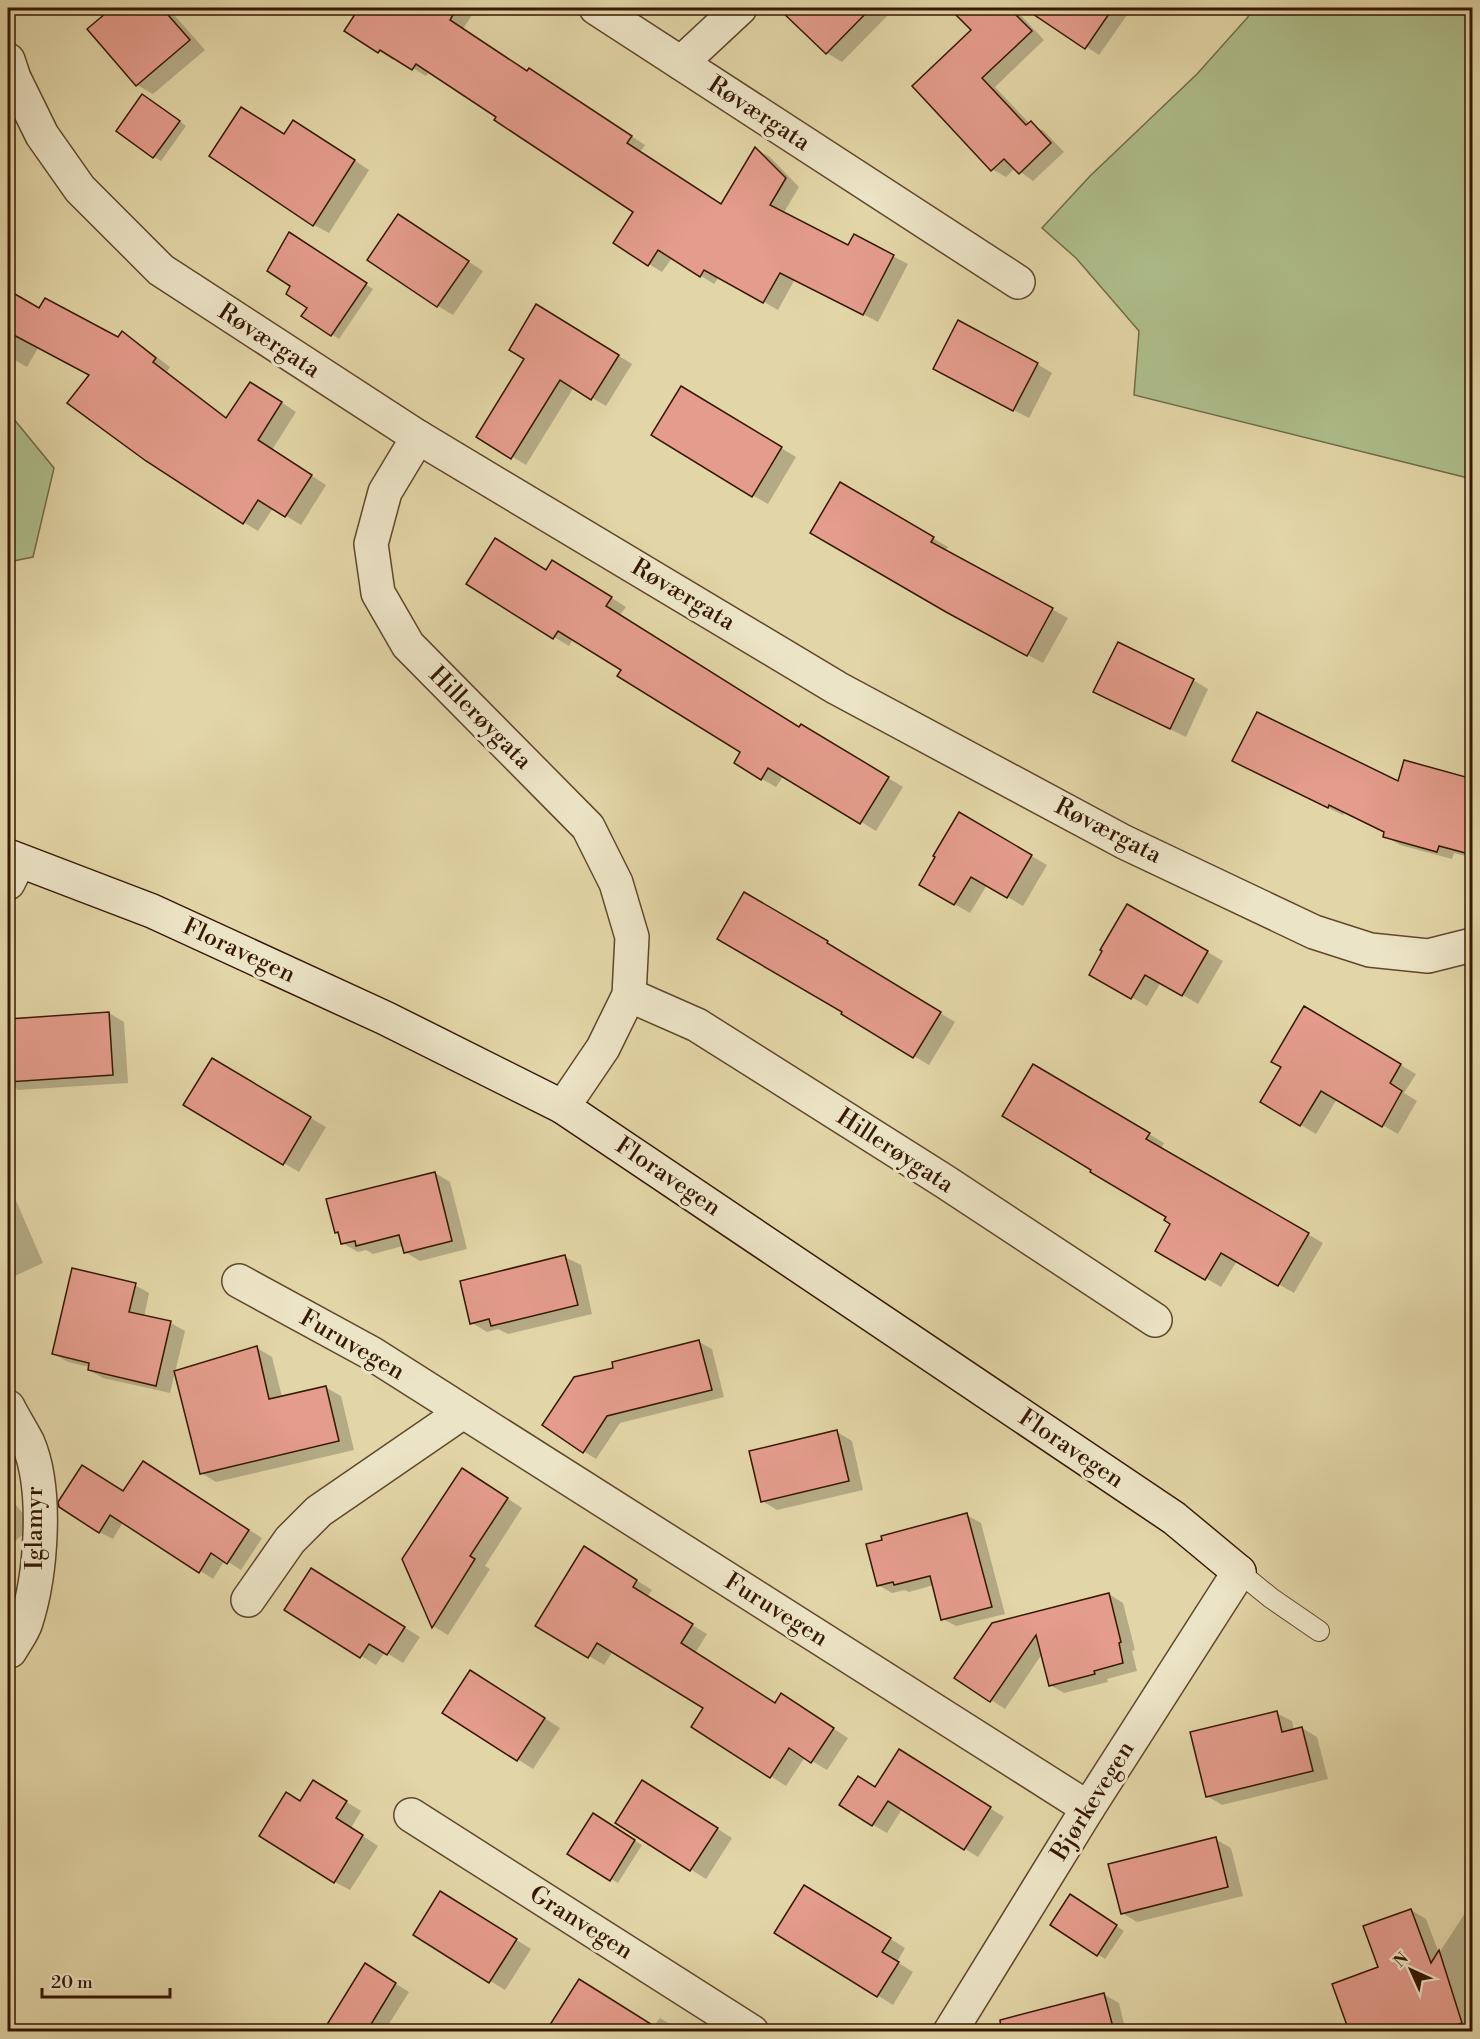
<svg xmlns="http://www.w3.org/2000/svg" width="1480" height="2039" viewBox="0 0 1480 2039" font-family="'Libre Bodoni',serif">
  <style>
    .green { fill: #aebe8b; stroke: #726b46; stroke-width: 1.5 }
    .shadow { fill: #0003 }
    .building { fill: #e49c8c; stroke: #361802; stroke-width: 1.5 }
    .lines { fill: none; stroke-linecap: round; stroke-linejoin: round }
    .lane-casing { stroke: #61472b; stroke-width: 22 }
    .street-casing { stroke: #61472b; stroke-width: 36 }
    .secondary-casing { stroke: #361802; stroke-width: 36 }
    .lane { stroke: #ece4c6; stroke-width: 20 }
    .street { stroke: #ece4c6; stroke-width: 33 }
    .secondary { stroke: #ece4c6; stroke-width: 33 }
    .labels { text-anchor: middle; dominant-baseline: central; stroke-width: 6; stroke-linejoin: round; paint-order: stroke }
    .street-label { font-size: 24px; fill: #361802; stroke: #ece4c6 }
  </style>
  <rect width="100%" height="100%" fill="#e2d5a7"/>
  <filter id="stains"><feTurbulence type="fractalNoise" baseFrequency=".00333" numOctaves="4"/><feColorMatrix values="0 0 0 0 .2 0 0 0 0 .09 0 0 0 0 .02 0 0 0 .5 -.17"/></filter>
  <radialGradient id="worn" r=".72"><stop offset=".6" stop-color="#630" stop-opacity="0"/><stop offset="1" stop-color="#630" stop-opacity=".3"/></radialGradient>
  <g class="green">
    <polygon points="1249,8 1472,8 1472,479 1134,395 1139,331 1076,258 1042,228 1090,176 1197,74 1248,17"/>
    <polygon points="8,412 54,468 33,557 8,562"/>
  </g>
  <g class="shadow">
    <polygon points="115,8 168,8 205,50 153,94 137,85 89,29"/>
    <polygon points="348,8 464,8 473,13 463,29 528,72 543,78 645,145 640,152 722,205 756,149 770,157 799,187 783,214 849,247 854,236 908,264 878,322 795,279 778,310 719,277 714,284 672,258 662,272 649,264 635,211 430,71 426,76 395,57 393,60 347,31 357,14"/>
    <polygon points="805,8 895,8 842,62 827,53 793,20"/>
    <polygon points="964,8 1014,8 1044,40 995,87 1030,124 1044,131 1064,152 1033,181 1015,168 1006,177 992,169 973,30 957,14"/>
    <polygon points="1063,8 1132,8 1099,55 1051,24"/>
    <polygon points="150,100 186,126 161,161 154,157"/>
    <polygon points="309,130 369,170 329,233 314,225 285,136"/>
    <polygon points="399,216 483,271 453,315 438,306"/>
    <polygon points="297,238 373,289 339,339 303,316 309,308 292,286"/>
    <polygon points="8,292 39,310 118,339 122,333 137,342 170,367 167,372 228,418 266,392 296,412 272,450 326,485 301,525 273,508 258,531 243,522 90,375 38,348 27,367 8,356"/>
    <polygon points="551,314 632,364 606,406 574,387 526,465 479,436"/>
    <polygon points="1037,364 1052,373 1029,418 950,377"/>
    <polygon points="697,397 796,457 768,504 752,495"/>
    <polygon points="841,484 948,547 945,551 1068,618 1043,663 963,620"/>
    <polygon points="567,570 626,607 620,615 800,729 816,734 903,787 876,831 784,775 776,787 762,779 742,752 623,670 573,639 569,646 554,637 547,572"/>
    <polygon points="1472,676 1472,686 1468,683"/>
    <polygon points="1193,680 1208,689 1186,737 1110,700"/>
    <polygon points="1472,705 1472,718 1467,715"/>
    <polygon points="1250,769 1399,783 1472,780 1472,858 1454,853 1452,859 1400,845 1385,836 1386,833 1344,813 1343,815"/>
    <polygon points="959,814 1047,865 1023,906 987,885 970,913 921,885"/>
    <polygon points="745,894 842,951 841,953 955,1022 929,1065 843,1014 844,1012"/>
    <polygon points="1128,906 1223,961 1198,1004 1161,982 1147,1006 1091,974"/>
    <polygon points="1305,1008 1416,1074 1404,1093 1417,1101 1398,1134 1337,1099 1316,1134 1262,1102 1283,1067"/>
    <polygon points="109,1013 124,1022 128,1083 18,1090 8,1084 8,1020"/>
    <polygon points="212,1060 326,1127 299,1172 185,1105"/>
    <polygon points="1033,1066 1164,1143 1161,1149 1323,1243 1294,1293 1237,1261 1221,1287 1157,1250 1172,1223 1168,1216"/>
    <polygon points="435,1173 450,1182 467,1249 420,1261 405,1252 403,1246 373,1254 366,1250 358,1252 342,1243 340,1234 336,1232"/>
    <polygon points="8,1182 43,1263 8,1279"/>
    <polygon points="565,1257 581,1265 592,1314 508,1334 498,1329 487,1332 472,1323"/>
    <polygon points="135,1285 149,1293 144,1317 171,1323 185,1331 170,1393 103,1378 89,1370 90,1367 68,1362 54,1354"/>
    <polygon points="699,1342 712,1349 724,1397 620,1423 596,1459 583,1451 615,1369"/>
    <polygon points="257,1348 272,1357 282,1397 325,1387 341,1396 354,1450 216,1482 201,1473"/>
    <polygon points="837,1432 852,1441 863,1490 777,1510 762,1501"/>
    <polygon points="156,1470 262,1538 241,1570 225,1560 213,1579 123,1522 113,1539 99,1532 124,1493"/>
    <polygon points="478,1479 522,1508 485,1566 490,1569 448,1635 433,1626"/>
    <polygon points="8,1495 33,1526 8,1547"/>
    <polygon points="967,1515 981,1523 1005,1614 956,1626 943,1619 934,1585 909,1592 905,1590 892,1593 878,1585"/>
    <polygon points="599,1557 652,1590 647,1597 707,1634 695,1653 776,1705 796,1704 848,1738 827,1770 805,1757 786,1786 693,1726 705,1708 613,1651 604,1665 538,1625"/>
    <polygon points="327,1579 420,1637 403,1663 385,1652 376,1665 286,1609"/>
    <polygon points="1109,1594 1123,1603 1135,1650 1132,1651 1137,1671 1107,1679 1108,1682 1064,1693 1050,1685 1042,1654 1005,1709 957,1678"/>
    <polygon points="486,1681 560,1728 533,1769 444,1713"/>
    <polygon points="1276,1713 1292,1721 1294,1730 1302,1728 1317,1737 1328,1779 1222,1805 1207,1796"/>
    <polygon points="913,1759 1004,1817 978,1857 902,1809 887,1833 873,1825 875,1789"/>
    <polygon points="329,1791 361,1811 351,1828 378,1846 350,1890 335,1882 301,1803"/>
    <polygon points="657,1791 732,1838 706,1879 617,1823"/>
    <polygon points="593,1815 642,1845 618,1883 569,1853"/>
    <polygon points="1215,1839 1231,1848 1243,1896 1137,1922 1122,1913"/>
    <polygon points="820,1895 905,1948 897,1962 913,1972 893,2005 776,1932"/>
    <polygon points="1078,1900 1124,1931 1105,1959 1052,1925"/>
    <polygon points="456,1902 531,1949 505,1990 415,1935"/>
    <polygon points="1411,1910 1426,1919 1439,1953 1465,1913 1472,1912 1472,2032 1331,2032 1348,2025"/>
    <polygon points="365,1965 409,1992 384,2032 324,2032"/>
    <polygon points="1103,1994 1119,2003 1126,2032 1022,2032 1018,2016"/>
    <polygon points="660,2018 675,2027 678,2032 569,2032 554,2022 653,2027"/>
    <polygon points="301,2024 314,2032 297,2032"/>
  </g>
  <g class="building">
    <polygon points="112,8 162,8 190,40 136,86 87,29"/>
    <polygon points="359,8 457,8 450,20 527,71 529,68 632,136 627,143 721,204 755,147 786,178 770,205 848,245 854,234 894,255 863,315 780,273 763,303 704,270 700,277 658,250 648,266 613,243 633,212 494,120 496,117 416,64 412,70 380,50 378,53 344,31"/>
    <polygon points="778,8 871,8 826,54"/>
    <polygon points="949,8 1009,8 1032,31 982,78 1026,125 1031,121 1051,143 1019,174 1004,159 991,171 912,86 971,30"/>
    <polygon points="1024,8 1113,8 1085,49"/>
    <polygon points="142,94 180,121 153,158 116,131"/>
    <polygon points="241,107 284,134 293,120 355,160 313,226 209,156"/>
    <polygon points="398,214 469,261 437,307 367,260"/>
    <polygon points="289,232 367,283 331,336 301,316 307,308 286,294 290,286 267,271"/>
    <polygon points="8,290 39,308 45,298 118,337 122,331 156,358 153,362 226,418 250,382 282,402 258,440 312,475 285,517 258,500 243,524 146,461 67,403 89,375 8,332"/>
    <polygon points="536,304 619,355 591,400 560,380 511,459 476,437 524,359 509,350"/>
    <polygon points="958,320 1038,363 1013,411 933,369"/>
    <polygon points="681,386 782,447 752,497 651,435"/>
    <polygon points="840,482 934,537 931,542 1053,608 1027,656 946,612 810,533"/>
    <polygon points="495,538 546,570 552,560 612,597 606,606 799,727 801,724 889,777 860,824 768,768 761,780 734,763 740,752 617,676 621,670 558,631 553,639 466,584"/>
    <polygon points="1118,642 1194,679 1170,729 1093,692"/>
    <polygon points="1257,712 1398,781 1404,760 1473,779 1473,855 1439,846 1437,852 1383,837 1384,832 1329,805 1328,808 1232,761"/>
    <polygon points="959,812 1032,855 1007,898 971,877 954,905 919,885 935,857 933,856"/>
    <polygon points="744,892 828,941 827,943 941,1012 913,1058 841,1014 842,1012 717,939"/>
    <polygon points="1127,904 1208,951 1182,996 1145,975 1131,999 1089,975 1102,951 1100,950"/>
    <polygon points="1304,1006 1401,1064 1390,1083 1402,1091 1382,1127 1321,1091 1300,1126 1260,1102 1281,1067 1271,1062"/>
    <polygon points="109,1012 113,1075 8,1082 8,1019"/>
    <polygon points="212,1058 311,1117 283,1165 183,1105"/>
    <polygon points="1033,1064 1150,1133 1146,1139 1309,1233 1278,1286 1221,1253 1205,1280 1155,1251 1170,1224 1164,1220 1166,1217 1090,1172 1091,1170 1002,1116"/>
    <polygon points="435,1172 452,1241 404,1253 399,1235 356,1246 355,1241 341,1244 338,1232 335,1233 326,1199"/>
    <polygon points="565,1255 578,1305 491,1326 489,1319 470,1324 460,1281"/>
    <polygon points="72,1268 136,1283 129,1312 171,1321 156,1386 88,1370 89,1363 52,1354"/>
    <polygon points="699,1340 712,1390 607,1416 583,1453 542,1425 574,1377 613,1368 612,1362"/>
    <polygon points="257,1346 269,1399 326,1386 339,1441 200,1474 174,1371"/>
    <polygon points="837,1430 849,1481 761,1502 749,1451"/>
    <polygon points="143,1461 249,1530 227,1564 211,1553 199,1573 110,1515 99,1533 59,1507 58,1502 82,1465 123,1491"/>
    <polygon points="462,1468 508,1498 470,1556 475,1559 432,1628 402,1559"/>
    <polygon points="967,1513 992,1607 941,1620 930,1576 894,1585 893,1582 877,1586 866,1544 882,1540 881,1536"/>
    <polygon points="584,1546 637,1580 633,1587 693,1624 681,1643 775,1703 781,1693 834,1728 811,1763 789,1748 770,1778 691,1727 703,1708 597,1643 588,1658 535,1626"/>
    <polygon points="311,1568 405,1627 387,1655 369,1644 360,1658 284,1610"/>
    <polygon points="1109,1593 1121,1642 1119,1643 1123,1663 1094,1671 1095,1674 1049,1686 1036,1635 990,1702 954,1678 992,1623"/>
    <polygon points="470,1670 545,1718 517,1761 442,1713"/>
    <polygon points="1277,1711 1282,1732 1302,1727 1313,1771 1206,1797 1190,1732"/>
    <polygon points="899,1749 991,1807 964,1850 888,1801 872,1826 839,1805 858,1776 875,1787"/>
    <polygon points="313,1780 347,1801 336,1818 363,1835 334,1883 259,1836 286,1792 300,1801"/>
    <polygon points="642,1780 718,1828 690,1871 615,1823"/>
    <polygon points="593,1813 635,1840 610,1881 567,1854"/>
    <polygon points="1216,1837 1228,1887 1121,1914 1108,1864"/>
    <polygon points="804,1885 891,1938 882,1952 899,1962 877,1997 774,1933"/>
    <polygon points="440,1891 517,1939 489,1983 413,1935"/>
    <polygon points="1070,1894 1117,1925 1097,1956 1050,1925"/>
    <polygon points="1411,1909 1431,1963 1439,1950 1462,2023 1441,2031 1349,2031 1332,1984 1378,1967 1363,1926"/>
    <polygon points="365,1963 396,1983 367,2031 323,2031"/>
    <polygon points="579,1979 662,2031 546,2031"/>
    <polygon points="1104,1993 1114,2031 1001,2031 1000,2020"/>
  </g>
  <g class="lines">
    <defs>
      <polyline id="lane" points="1239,1572 1271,1598 1319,1631"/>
      <g id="street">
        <polyline points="596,8 1018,282"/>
        <polyline points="8,60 14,78 42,135 80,189 161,270 418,437 837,688 1124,842 1314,932 1370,950 1428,956 1472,945"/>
        <polyline points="681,63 740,8"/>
        <polyline points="418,437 385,492 371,544 378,593 408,645 588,827 616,883 632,937 629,995 603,1048 563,1107"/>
        <polyline points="8,883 19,861"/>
        <polyline points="629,995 697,1025 944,1181 1155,1320"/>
        <polyline points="239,1281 371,1353 1088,1808"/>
        <path d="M8 1407C14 1419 22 1431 28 1443 48 1490 41 1575 26 1622 23 1632 15 1642 10 1651"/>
        <polyline points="248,1600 290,1540 319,1511 463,1412"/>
        <polyline points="411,1815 752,2032"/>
        <polyline points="950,2032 1088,1808 1239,1572"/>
      </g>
      <polyline id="secondary" points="8,856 152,911 385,1018 563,1107 1174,1518 1239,1572"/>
    </defs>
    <use href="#lane" class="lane-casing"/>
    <use href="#street" class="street-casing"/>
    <use href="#secondary" class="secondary-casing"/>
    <use href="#lane" class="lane"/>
    <use href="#street" class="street"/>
    <use href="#secondary" class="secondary"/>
  </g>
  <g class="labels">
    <g class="street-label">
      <text transform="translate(759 114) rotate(33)">Røværgata</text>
      <text transform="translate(269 341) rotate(33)">Røværgata</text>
      <text transform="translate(683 595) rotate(31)">Røværgata</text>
      <text transform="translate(480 718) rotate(45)">Hillerøygata</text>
      <text transform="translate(1108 831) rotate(27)">Røværgata</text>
      <text transform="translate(239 951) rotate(25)">Floravegen</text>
      <text transform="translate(895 1151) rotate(33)">Hillerøygata</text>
      <text transform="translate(668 1177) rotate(34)">Floravegen</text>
      <text transform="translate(352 1345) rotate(30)">Furuvegen</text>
      <text transform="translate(1071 1449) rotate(34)">Floravegen</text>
      <text transform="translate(35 1528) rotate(-90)">Iglamyr</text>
      <text transform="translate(776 1610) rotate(32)">Furuvegen</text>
      <text transform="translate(1093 1801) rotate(-58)">Bjørkevegen</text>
      <text transform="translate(581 1923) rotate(32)">Granvegen</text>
    </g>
  </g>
  <rect width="1480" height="2039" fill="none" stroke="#e2d5a7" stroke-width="30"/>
  <rect x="9" y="9" width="1462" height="2021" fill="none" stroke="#361802" stroke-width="3"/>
  <rect x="15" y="15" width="1450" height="2009" fill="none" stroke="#361802" stroke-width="1.5"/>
  <g transform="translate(1411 1970) rotate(315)" stroke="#ece4c6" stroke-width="4.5" paint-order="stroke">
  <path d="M0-4.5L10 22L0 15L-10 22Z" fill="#361802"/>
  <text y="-9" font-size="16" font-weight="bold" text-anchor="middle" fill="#361802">N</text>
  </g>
  <path d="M42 1988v9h128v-9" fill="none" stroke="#361802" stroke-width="3"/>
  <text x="51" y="1988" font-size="18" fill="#361802" stroke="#ece4c6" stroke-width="4.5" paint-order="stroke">20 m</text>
  <rect width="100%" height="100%" filter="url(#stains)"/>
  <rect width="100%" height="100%" fill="url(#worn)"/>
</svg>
